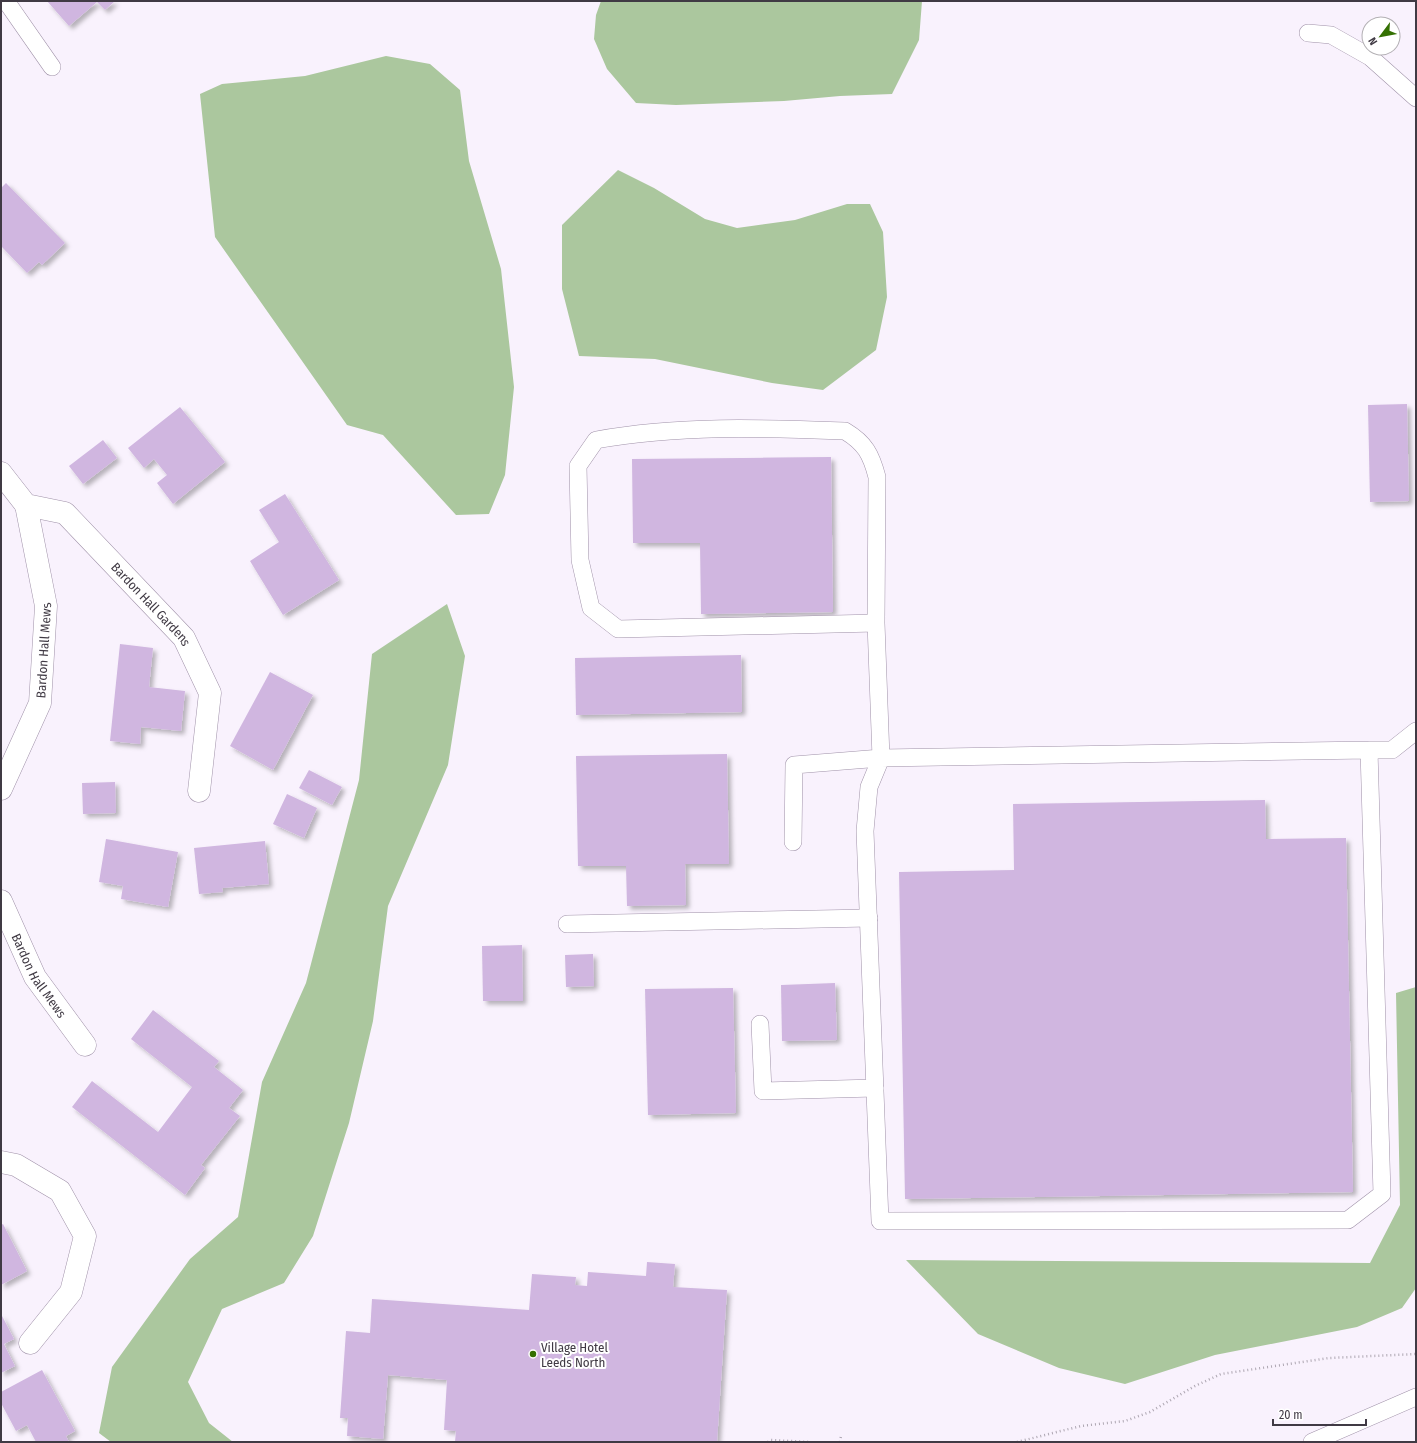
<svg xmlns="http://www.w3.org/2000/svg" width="1417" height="1443" viewBox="0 0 1417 1443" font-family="'Fira Sans Condensed',sans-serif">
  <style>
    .forest { fill: #abc79e }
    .building { fill: #d0b6e0; filter: url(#shadow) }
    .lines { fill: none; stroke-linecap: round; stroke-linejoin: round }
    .service-casing { stroke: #a092a9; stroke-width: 18 }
    .minor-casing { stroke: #a092a9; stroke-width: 23 }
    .path { stroke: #aea7b2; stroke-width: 2.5; stroke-dasharray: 1 3; stroke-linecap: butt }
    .service { stroke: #fff; stroke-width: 17 }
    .minor { stroke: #fff; stroke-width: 22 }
    .poi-dot { fill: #347002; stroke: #fff; stroke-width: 1.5 }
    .labels { text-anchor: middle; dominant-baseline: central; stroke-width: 4; stroke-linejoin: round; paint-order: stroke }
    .street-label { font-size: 13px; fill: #403a44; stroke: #fff }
    .poi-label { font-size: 13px; fill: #403a44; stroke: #fff; text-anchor: start }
  </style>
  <defs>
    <filter id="shadow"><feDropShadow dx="3.5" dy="3.5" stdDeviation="2" flood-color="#0004"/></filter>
  </defs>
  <rect width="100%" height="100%" fill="#f9f2fd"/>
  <g class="forest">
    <polygon points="601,1 922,1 919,40 892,94 840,96 784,101 676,105 636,103 607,69 594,39 596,15"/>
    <polygon points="386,56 430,64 460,90 469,161 501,269 514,387 505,475 489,514 456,515 383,435 347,425 215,237 200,94 222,84 305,76"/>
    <polygon points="618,170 654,188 705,219 737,228 795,220 847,204 870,204 883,232 887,297 876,350 823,390 772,383 655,359 579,356 562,289 562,225"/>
    <polygon points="447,604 465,656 448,765 388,906 373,1021 349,1123 313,1236 284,1283 222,1309 188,1382 209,1423 233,1442 111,1442 99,1433 112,1367 190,1259 238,1217 262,1082 306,983 359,780 372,654"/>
    <polygon points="1416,987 1416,1288 1402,1308 1357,1327 1215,1355 1125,1384 1059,1368 978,1334 906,1260 1370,1263 1400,1205 1396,993"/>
  </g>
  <g class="building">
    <polygon points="47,1 115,1 105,10 97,2 69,26"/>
    <polygon points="6,183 65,243 42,265 39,262 27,273 1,246 1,188"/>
    <polygon points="1407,404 1409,501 1370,502 1368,405"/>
    <polygon points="180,407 225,462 173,504 157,483 167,475 154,459 144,468 128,448"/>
    <polygon points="103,440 117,458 83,484 69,466"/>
    <polygon points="831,457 833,612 701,614 700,543 633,543 632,459"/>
    <polygon points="285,494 339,580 283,615 250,561 279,542 259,510"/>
    <polygon points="120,644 153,648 149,687 185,691 181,731 141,727 140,744 110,741"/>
    <polygon points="741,655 742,712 576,715 575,658"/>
    <polygon points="270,672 313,695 273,770 230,746"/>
    <polygon points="727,754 729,864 685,864 686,905 627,906 626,866 578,866 576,756"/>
    <polygon points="309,770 342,787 332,805 299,788"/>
    <polygon points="115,782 116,813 83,814 82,783"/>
    <polygon points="287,794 317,808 304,838 273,824"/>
    <polygon points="1265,800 1266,839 1346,838 1353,1192 905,1199 899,872 1014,870 1013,804"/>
    <polygon points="106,839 178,852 168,907 121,899 123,886 99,882"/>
    <polygon points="265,841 269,884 222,888 223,892 199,894 194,848"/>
    <polygon points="522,945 523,1001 483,1001 482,946"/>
    <polygon points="593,954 594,986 566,987 565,955"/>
    <polygon points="835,983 837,1040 782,1041 781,985"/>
    <polygon points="733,988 736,1113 648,1115 645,989"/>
    <polygon points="153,1010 219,1061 214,1067 243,1090 229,1108 240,1116 201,1165 205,1168 185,1195 72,1107 92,1081 158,1132 192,1087 131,1039"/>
    <polygon points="3,1224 27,1271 1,1285 1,1225"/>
    <polygon points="647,1262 675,1264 673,1287 727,1290 717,1442 455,1442 456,1431 444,1430 447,1380 388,1375 383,1439 347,1436 348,1418 340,1418 346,1331 370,1333 372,1299 529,1310 532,1274 576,1277 575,1285 587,1286 588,1272 646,1276"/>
    <polygon points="1,1314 14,1339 4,1344 15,1366 1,1373"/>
    <polygon points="42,1370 75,1431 66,1436 69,1442 36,1442 27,1425 16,1431 1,1403 1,1392"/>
  </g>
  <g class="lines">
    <defs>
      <g id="service">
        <polyline points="6,1 52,67"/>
        <polyline points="1308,33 1331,35 1370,57 1416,98"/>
        <polyline points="1369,750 1382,1194 1348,1220 880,1221 865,831 869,787 881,758 1369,750 1392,750 1416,731"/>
        <path d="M793 842 794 765 881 758 876 623 877 477C871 454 865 443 845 431 762 428 678 425 596 440L578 466 580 560 591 608 618 629 876 623"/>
        <polyline points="567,924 869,918"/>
        <polyline points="760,1024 763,1091 875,1088"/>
        <polyline points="1312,1442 1416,1397"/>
      </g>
      <g id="minor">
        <path id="s1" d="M1 473 26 505 65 513 184 638 210 693 199 791"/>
        <path id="s2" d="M1 789 40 703 46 606 26 505"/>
        <path id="s3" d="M1 901 35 977 85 1045"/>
        <polyline points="1,1162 16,1165 60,1191 85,1236 71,1292 30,1343"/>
      </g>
    </defs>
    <use href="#service" class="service-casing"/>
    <use href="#minor" class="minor-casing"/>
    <g class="path">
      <polyline points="768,1442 770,1440 810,1442"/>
      <polyline points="840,1442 841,1436"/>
      <polyline points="1017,1442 1081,1426 1125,1421 1150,1412 1195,1386 1221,1374 1329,1358 1416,1354"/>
    </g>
    <use href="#service" class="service"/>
    <use href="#minor" class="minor"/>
  </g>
  <circle class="poi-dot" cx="533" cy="1354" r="4"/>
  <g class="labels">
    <g class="street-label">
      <text stroke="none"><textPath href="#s1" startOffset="206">Bardon Hall Gardens</textPath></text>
      <text stroke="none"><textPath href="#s2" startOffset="147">Bardon Hall Mews</textPath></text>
      <text stroke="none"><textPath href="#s3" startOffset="84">Bardon Hall Mews</textPath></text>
    </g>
    <g class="poi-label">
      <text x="541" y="1347">Village Hotel<tspan x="541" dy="15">Leeds North</tspan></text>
    </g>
  </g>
  <rect width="1417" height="1443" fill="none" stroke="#403a44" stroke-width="4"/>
  <g transform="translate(1381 36) rotate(238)"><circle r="19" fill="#ffffff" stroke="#b3b0b4"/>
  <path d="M0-3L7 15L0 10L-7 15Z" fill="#347002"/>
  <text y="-6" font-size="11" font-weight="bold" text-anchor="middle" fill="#403a44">N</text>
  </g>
  <path d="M1273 1419v6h93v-6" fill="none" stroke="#403a44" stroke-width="2"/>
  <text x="1279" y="1419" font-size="12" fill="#403a44" stroke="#ffffff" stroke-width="3" paint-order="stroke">20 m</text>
</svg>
